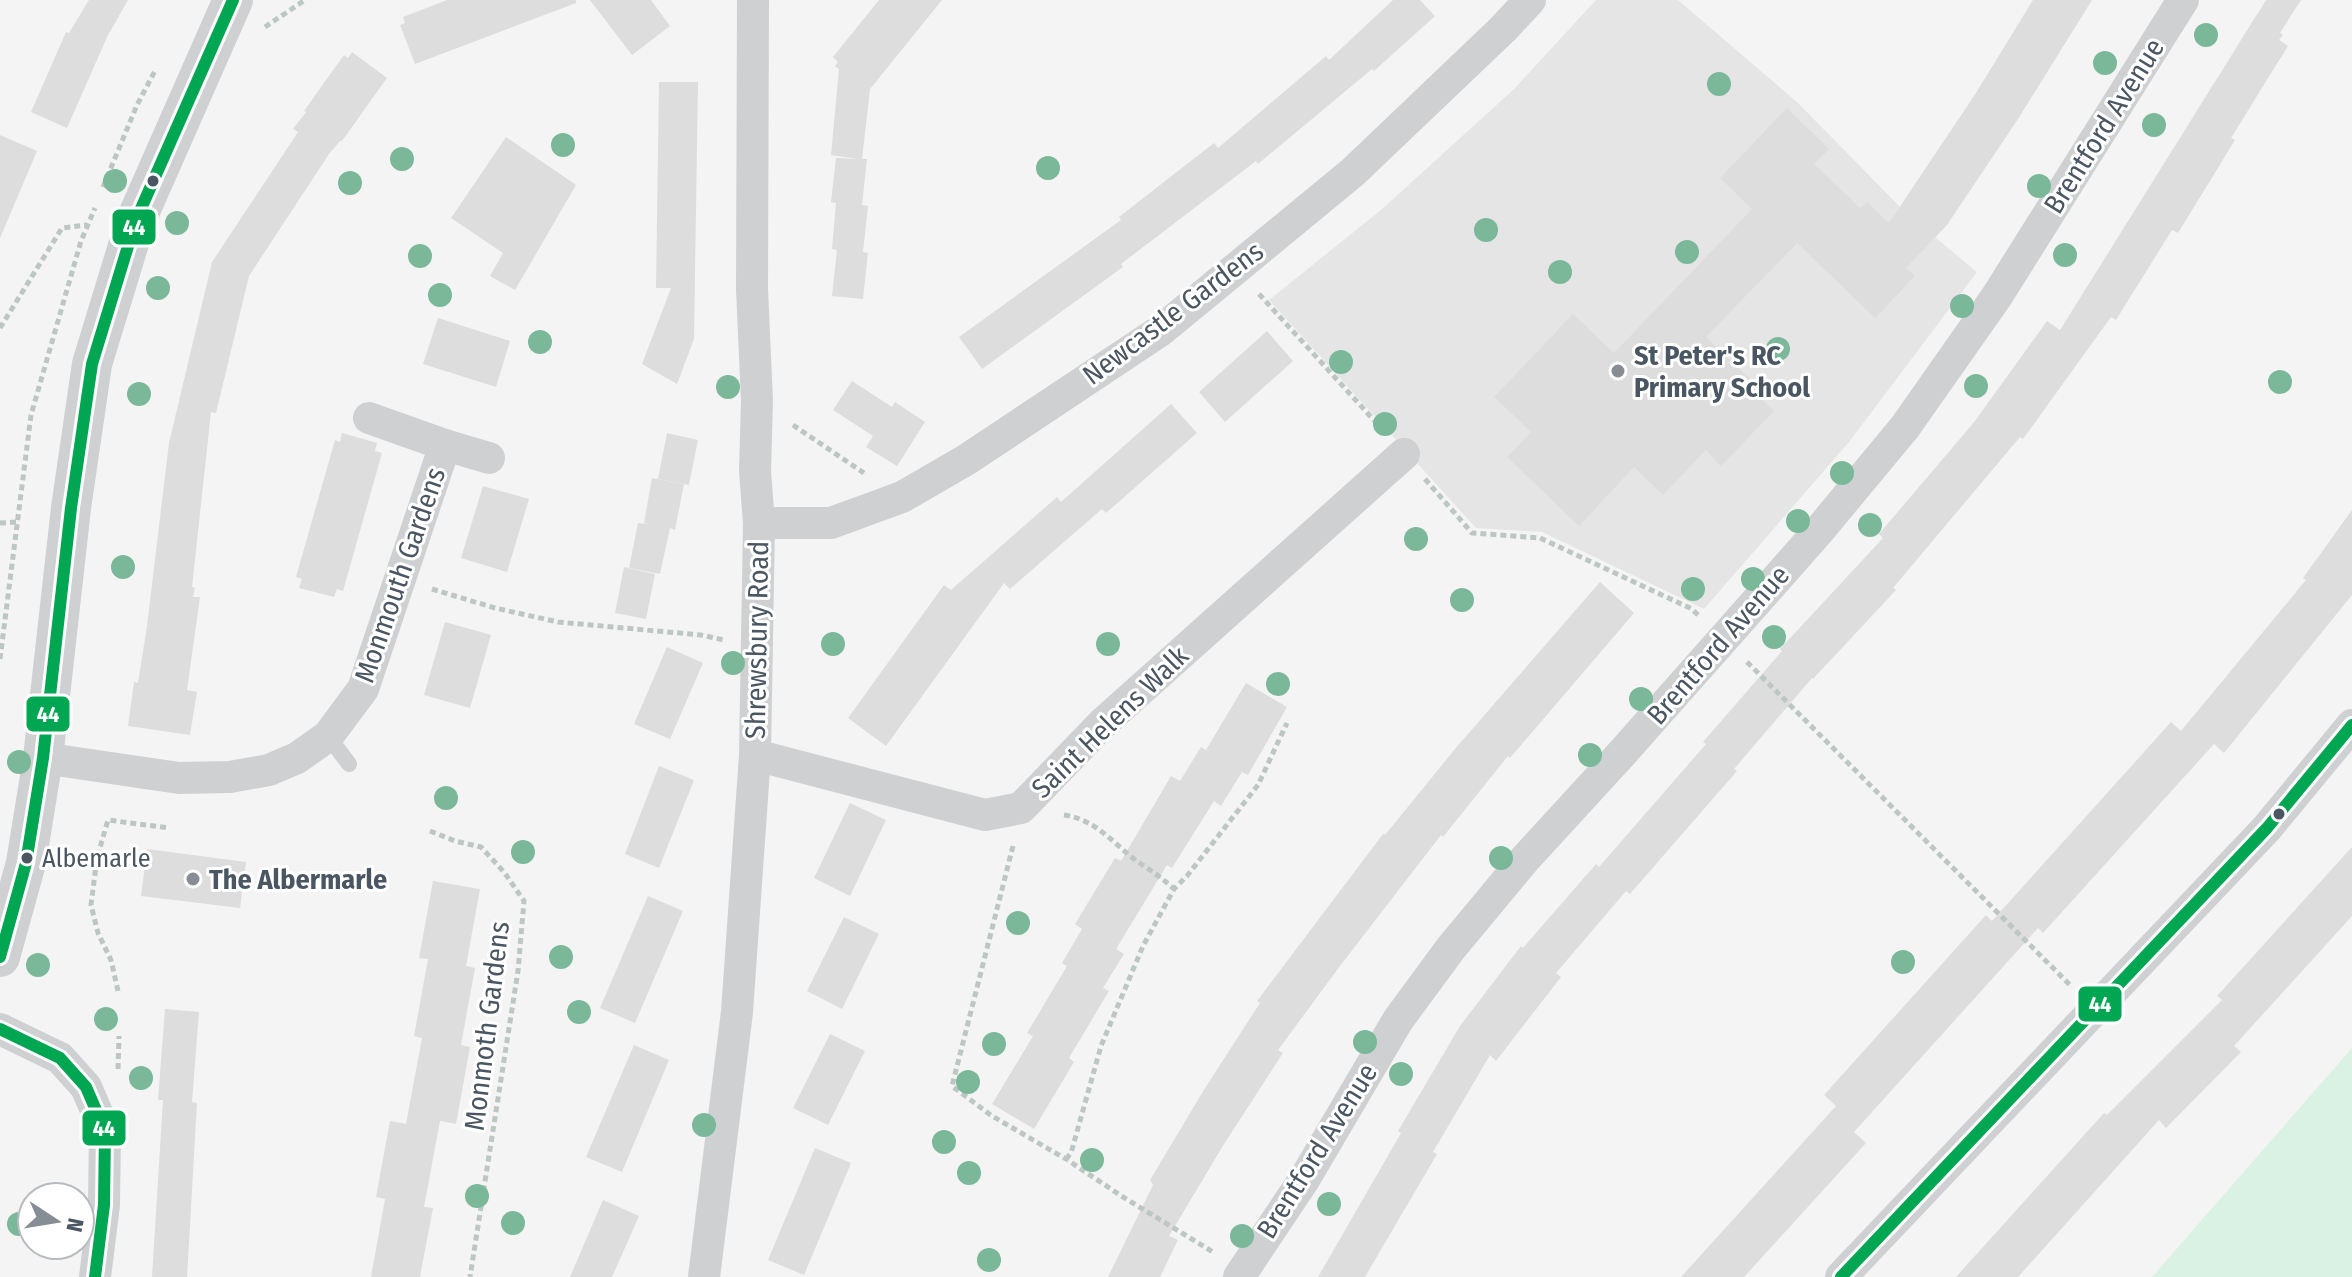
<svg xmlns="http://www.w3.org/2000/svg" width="2352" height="1277" viewBox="0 0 2352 1277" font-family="'Fira Sans Condensed',sans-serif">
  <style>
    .education { fill: #e6e5e6 }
    .green { fill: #d9f2e3 }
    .building { fill: #ddddde }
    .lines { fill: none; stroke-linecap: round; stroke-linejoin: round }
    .path { stroke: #bcc7c4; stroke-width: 5; stroke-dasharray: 6 4; stroke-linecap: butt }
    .service { stroke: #ced0d2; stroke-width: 16 }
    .minor { stroke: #ced0d2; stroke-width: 32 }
    .tertiary { stroke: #ced0d2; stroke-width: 40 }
    .bus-1-casing { stroke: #fff; stroke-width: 18 }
    .bus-1 { stroke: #00a651; stroke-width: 12 }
    .tree { fill: #7ab899 }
    .bus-dot { fill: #4a5661; stroke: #fff; stroke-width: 3 }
    .poi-dot { fill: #868d94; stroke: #fff; stroke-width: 3 }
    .labels { text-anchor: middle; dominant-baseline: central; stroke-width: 6; stroke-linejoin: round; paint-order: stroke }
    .bus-label { font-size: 26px; fill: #4a5661; stroke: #fff; text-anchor: start }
    .street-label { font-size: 28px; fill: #4a5661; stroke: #fff }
    .poi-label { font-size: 28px; font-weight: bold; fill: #4a5661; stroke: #fff; text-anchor: start }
    .line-badge { stroke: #fff; stroke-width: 3 }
    .badge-label { font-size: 22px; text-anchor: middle; font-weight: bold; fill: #fff }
  </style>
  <rect width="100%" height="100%" fill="#f4f4f4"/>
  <polygon class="education" points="1596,0 1678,0 1798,103 1906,213 1977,272 1849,442 1704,609 1542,532 1476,528 1269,300 1381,210 1514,89"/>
  <polygon class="green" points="2352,1048 2352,1277 2152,1277"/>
  <g class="building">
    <polygon points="89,0 128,0 108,35 67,128 31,112 66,32 69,33"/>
    <polygon points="447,0 576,0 576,3 415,64 400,25 405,23 403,17"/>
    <polygon points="590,0 651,0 670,26 632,55"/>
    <polygon points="879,0 942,0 870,89 862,159 867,159 862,205 868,206 863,252 868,253 863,299 832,296 837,250 832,249 836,203 831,202 836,158 857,159 831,155 839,69 835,66 838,62 833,57"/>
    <polygon points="1393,0 1420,0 1435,16 1374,71 1372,69 1258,164 1256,161 1121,264 1123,267 982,369 959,337 1121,220 1119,217 1214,143 1218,148 1326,56 1329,60"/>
    <polygon points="2033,0 2092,0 2018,119 1947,225 1906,268 1915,276 1875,318 1797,243 1706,337 1765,393 1760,398 1774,411 1721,466 1706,450 1663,495 1634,467 1579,526 1507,457 1531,432 1494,397 1573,314 1614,353 1752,209 1720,178 1787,108 1829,149 1814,164 1860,208 1867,202 1889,223 1976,93"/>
    <polygon points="2266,0 2301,0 2280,33 2283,35 2279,40 2288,46 2231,138 2235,140 2178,233 2172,230 2116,320 2111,317 2023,439 2020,437 1893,588 1896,590 1813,679 1812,678 1734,769 1737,771 1630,894 1626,891 1556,973 1561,977 1496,1061 1490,1055 1433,1152 1437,1154 1365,1277 1318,1277 1401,1133 1398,1131 1460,1026 1521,946 1523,948 1596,864 1599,867 1706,744 1703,742 1782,651 1780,649 1883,538 1879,534 1975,421 2047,321 2060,330"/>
    <polygon points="352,52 387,78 342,141 340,141 329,154 249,276 216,413 211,412 192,587 195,588 193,597 200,597 187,690 197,692 190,735 128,726 134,682 138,683 147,626 169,443 212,262 298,132 293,129 306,112 304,111 344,55 348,58"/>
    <polygon points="659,82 698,82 694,339 677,384 642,364 671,288 656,288"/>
    <polygon points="0,135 37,151 0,238"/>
    <polygon points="506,137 576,185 515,290 490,276 503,253 451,218"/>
    <polygon points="438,318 510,341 496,387 423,364"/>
    <polygon points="1267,331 1293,361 1225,422 1199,392"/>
    <polygon points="852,381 892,407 895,402 925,422 897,466 866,447 873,436 833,410"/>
    <polygon points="1171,404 1197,433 1106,513 1102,509 1010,589 1004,583 886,746 848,718 944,585 951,590 1057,497 1061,502"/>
    <polygon points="342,433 377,443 375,451 382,453 343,591 337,589 334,597 299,588 302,579 296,577 335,440 340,442"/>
    <polygon points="667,433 698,440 689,485 658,479"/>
    <polygon points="652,478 684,484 675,530 670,528 660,574 629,568 638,523 649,524 644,523"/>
    <polygon points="483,486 529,499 507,572 461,558"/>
    <polygon points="2352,510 2352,595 2224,753 2214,744 2043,933 2038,928 1854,1132 1866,1143 1744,1277 1681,1277 1836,1106 1824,1095 1986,915 1992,921 2171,722 2181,731 2306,580 2303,578"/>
    <polygon points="624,567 655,574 646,619 615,613"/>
    <polygon points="1600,582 1634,613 1510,758 1508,756 1443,837 1441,835 1340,966 1278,1050 1283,1053 1224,1144 1169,1236 1178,1240 1160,1277 1108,1277 1153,1185 1150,1180 1205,1088 1260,1003 1257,1001 1383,834 1385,835 1455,749"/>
    <polygon points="445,622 491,635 470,708 424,695"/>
    <polygon points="667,647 703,663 670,739 634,724"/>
    <polygon points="1246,683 1287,707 1248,775 1242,772 1221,806 1214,801 1172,868 1167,865 1116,949 1124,954 1103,988 1109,991 1069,1058 1074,1062 1034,1129 992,1104 1033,1036 1027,1033 1067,966 1062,963 1082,929 1075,924 1115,858 1121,861 1171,776 1180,781 1201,747 1206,750"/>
    <polygon points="659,766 694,780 659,868 625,854"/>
    <polygon points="850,803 886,820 850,896 814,878"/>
    <polygon points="2352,847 2352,916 2234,1046 2241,1052 2166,1128 2159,1120 2018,1277 1956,1277 2104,1113 2107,1115 2222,1000 2217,996"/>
    <polygon points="147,849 246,862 240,908 141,896"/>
    <polygon points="433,881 480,889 466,966 475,968 461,1045 470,1047 456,1124 440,1121 424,1207 433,1208 420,1277 371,1277 385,1199 376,1197 390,1121 406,1124 422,1038 414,1036 428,959 419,958"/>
    <polygon points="648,896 683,911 635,1023 600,1008"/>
    <polygon points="844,917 879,934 842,1009 807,991"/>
    <polygon points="165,1009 199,1012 192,1102 197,1103 187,1277 152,1277 163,1100 158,1100"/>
    <polygon points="830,1034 865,1051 828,1125 793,1108"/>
    <polygon points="634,1045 669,1060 622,1172 586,1157"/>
    <polygon points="815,1148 851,1163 804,1275 768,1260"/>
    <polygon points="603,1200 639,1216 612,1277 570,1277"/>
  </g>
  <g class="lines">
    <g class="path">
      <polyline points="265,27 305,0"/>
      <polyline points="103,187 137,105 156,69"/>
      <polyline points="1259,294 1382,429"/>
      <polyline points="0,328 62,228 87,225"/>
      <polyline points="793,425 864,473"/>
      <polyline points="1425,479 1472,533 1540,538 1692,609 1700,617"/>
      <polyline points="0,523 17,522"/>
      <polyline points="432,589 495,608 558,622 701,635 724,640"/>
      <polyline points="0,659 31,415 81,241 95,208"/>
      <polyline points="1747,662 2071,986"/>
      <path d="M1064 815C1099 820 1116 848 1144 866 1156 874 1163 879 1174 889"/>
      <polyline points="430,831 455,841 481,847 504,872 524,901 518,971 470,1277"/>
      <polyline points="1013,846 952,1086 992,1116 1066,1159 1123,1197 1213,1252"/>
      <polyline points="118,991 111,960 98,933 91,905 97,858 108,820 169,828"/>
      <polyline points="118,1069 119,1036"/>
      <polyline points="1066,1159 1071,1153 1101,1046 1143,946 1174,889 1187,876 1258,785 1287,723"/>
    </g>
    <polyline class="service" points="328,736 349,764"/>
    <g class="minor">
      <polyline points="369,418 445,445 489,458"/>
      <polyline points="759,523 831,523 902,497 966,460 1160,331 1353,172 1503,29 1530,0"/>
      <polyline points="755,755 985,815 1021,808 1102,724 1404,454"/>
      <polyline points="43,758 179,778 230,777 269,770 297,758 328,736 363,689 445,445"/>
      <polyline points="0,1029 60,1058 86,1087 105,1131 104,1205 95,1277"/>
      <polyline points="704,1277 737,1012 755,755 759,523 755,471 757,401 752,289 753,0"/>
      <polyline points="1239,1277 1305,1178 1398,1020 1451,948 1525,859 1624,751 1817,533 1905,427 1997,296 2183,0"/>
      <polyline points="1841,1277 2267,828 2352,725"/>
    </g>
    <polyline class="tertiary" points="0,957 26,863 43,758 71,508 92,364 136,220 233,0"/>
    <defs>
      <g id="bus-1">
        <polyline points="0,957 26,863 43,758 71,508 92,364 136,220 233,0"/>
        <polyline points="0,1029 60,1058 86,1087 105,1131 104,1205 95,1277"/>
        <polyline points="1841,1277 2267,828 2352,725"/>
      </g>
    </defs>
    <use href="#bus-1" class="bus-1-casing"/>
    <use href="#bus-1" class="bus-1"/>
  </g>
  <g class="tree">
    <circle cx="2206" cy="35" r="12"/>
    <circle cx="2105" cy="63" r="12"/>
    <circle cx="1719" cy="84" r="12"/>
    <circle cx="2154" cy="125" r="12"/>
    <circle cx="563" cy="145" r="12"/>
    <circle cx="402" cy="159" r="12"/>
    <circle cx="1048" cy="168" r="12"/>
    <circle cx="115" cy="181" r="12"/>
    <circle cx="350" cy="183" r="12"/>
    <circle cx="2039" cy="186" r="12"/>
    <circle cx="177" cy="223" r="12"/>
    <circle cx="1486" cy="230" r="12"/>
    <circle cx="1687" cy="252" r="12"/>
    <circle cx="2065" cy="255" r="12"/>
    <circle cx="420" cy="256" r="12"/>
    <circle cx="1560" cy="272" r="12"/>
    <circle cx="158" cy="288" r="12"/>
    <circle cx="440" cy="295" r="12"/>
    <circle cx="1962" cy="306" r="12"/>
    <circle cx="540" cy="342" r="12"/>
    <circle cx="1778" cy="349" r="12"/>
    <circle cx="1341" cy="362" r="12"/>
    <circle cx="2280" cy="382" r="12"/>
    <circle cx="1976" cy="386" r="12"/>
    <circle cx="728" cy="387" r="12"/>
    <circle cx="139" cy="394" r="12"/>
    <circle cx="1385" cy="424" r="12"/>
    <circle cx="1842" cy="473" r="12"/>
    <circle cx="1798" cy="521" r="12"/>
    <circle cx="1870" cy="525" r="12"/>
    <circle cx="1416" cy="539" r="12"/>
    <circle cx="123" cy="567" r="12"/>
    <circle cx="1753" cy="579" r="12"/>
    <circle cx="1693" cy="589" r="12"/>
    <circle cx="1462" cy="600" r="12"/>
    <circle cx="1774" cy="637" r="12"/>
    <circle cx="833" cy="644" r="12"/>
    <circle cx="1108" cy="644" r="12"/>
    <circle cx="733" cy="663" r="12"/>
    <circle cx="1278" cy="684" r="12"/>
    <circle cx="1641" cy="699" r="12"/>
    <circle cx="1590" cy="755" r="12"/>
    <circle cx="19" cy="762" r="12"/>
    <circle cx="446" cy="798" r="12"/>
    <circle cx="523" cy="852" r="12"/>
    <circle cx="1501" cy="858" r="12"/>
    <circle cx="1018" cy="923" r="12"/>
    <circle cx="561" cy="957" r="12"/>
    <circle cx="1903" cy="962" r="12"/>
    <circle cx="38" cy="965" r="12"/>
    <circle cx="579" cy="1012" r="12"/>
    <circle cx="106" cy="1019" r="12"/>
    <circle cx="1365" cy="1042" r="12"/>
    <circle cx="994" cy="1044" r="12"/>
    <circle cx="1401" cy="1074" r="12"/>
    <circle cx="141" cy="1078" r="12"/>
    <circle cx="968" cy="1082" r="12"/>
    <circle cx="704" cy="1125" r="12"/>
    <circle cx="944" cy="1142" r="12"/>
    <circle cx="1092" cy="1160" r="12"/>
    <circle cx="969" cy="1173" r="12"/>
    <circle cx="477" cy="1196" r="12"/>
    <circle cx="1329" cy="1204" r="12"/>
    <circle cx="513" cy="1223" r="12"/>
    <circle cx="19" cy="1224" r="12"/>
    <circle cx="1242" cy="1236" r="12"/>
    <circle cx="989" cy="1260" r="12"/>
  </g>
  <g class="bus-dot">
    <circle cx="153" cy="181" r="7"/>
    <circle cx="2279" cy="814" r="7"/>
    <circle cx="27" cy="858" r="7"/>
  </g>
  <g class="poi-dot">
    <circle cx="1618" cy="371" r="8"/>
    <circle cx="193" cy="879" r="8"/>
  </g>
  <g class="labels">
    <g class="bus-label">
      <text x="42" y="858">Albemarle</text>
    </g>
    <g class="street-label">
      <text transform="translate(2104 126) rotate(-58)">Brentford Avenue</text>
      <text transform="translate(1173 313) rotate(-37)">Newcastle Gardens</text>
      <text transform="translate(400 575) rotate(-71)">Monmouth Gardens</text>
      <text transform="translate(757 640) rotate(-89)">Shrewsbury Road</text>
      <text transform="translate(1718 645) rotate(-49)">Brentford Avenue</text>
      <text transform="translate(1110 722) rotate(-44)">Saint Helens Walk</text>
      <text transform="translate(487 1026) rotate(-83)">Monmoth Gardens</text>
      <text transform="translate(1317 1151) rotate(-58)">Brentford Avenue</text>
    </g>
    <g class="poi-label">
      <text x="1634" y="355">St Peter's RC<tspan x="1634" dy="32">Primary School</tspan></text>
      <text x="209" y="879">The Albermarle</text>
    </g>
  </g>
  <g class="line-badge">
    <rect x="111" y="208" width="46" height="38" rx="8" fill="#00a651"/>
    <rect x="25" y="695" width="46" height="38" rx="8" fill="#00a651"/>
    <rect x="2077" y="985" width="46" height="38" rx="8" fill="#00a651"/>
    <rect x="81" y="1109" width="46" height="38" rx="8" fill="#00a651"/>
  </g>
  <g class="badge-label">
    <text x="134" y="235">44</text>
    <text x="48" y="722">44</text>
    <text x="2100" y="1012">44</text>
    <text x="104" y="1136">44</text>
  </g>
  <g transform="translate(56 1221) rotate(102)"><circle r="38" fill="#ffffff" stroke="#b7bbc0" stroke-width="2"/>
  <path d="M0-6L14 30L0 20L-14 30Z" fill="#868d94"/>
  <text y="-12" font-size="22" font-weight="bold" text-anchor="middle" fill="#4a5661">N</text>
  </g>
</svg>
